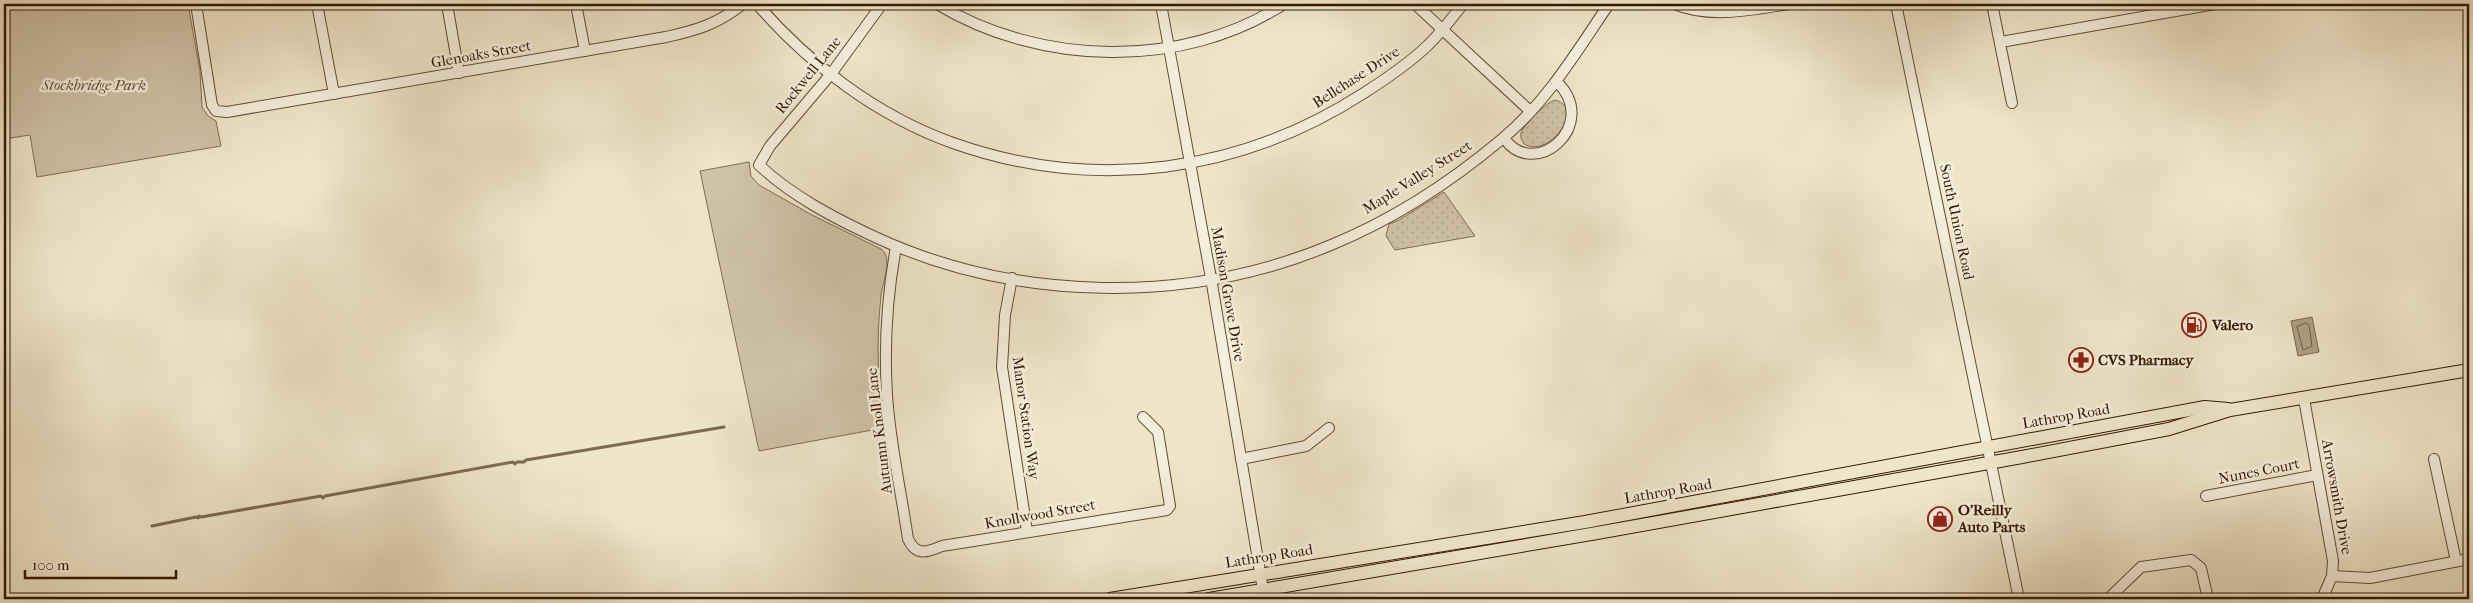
<svg xmlns="http://www.w3.org/2000/svg" width="2473" height="603" viewBox="0 0 2473 603" font-family="'IM FELL French Canon',serif">
  <style>
    .grass { fill: url(#grass-dots); stroke: #816e54 }
    .park { fill: #cfc3a8; stroke: #816e54 }
    .water { fill: #afa086; stroke: #7d6a51 }
    .lines { fill: none; stroke-linecap: round; stroke-linejoin: round }
    .shore { stroke: #715c44; stroke-width: 1 }
    .stream { stroke: #7d6a51; stroke-width: 3 }
    .minor-casing { stroke: #624c33; stroke-width: 12 }
    .major-casing { stroke: #331901; stroke-width: 14 }
    .minor { stroke: #f5efdd; stroke-width: 10 }
    .major { stroke: #efe6ca; stroke-width: 12 }
    .labels { text-anchor: middle; dominant-baseline: central; stroke-width: 5; stroke-linejoin: round; paint-order: stroke }
    .street-label { font-size: 15px; fill: #331901; stroke: #f5efdd }
    .park-label { font-size: 15px; font-style: italic; fill: #624c33; stroke: #f5efdd }
    .poi-label { font-size: 15px; font-weight: bold; fill: #331901; stroke: #f5efdd; text-anchor: start }
  </style>
  <defs>
    <pattern id="grass-dots" width="8" height="8" patternUnits="userSpaceOnUse" patternTransform="scale(1.25)"><rect width="8" height="8" fill="#cfc3a8"/><path d="M2 2h.1M6 6h.1" fill="none" stroke="#b2a78f" stroke-width="1.8" stroke-linecap="round"/></pattern>
  </defs>
  <rect width="100%" height="100%" fill="#efe6ca"/>
  <filter id="stains"><feTurbulence type="fractalNoise" baseFrequency=".004" numOctaves="4"/><feColorMatrix values="0 0 0 0 .2 0 0 0 0 .09 0 0 0 0 .02 0 0 0 .5 -.17"/></filter>
  <radialGradient id="worn" r=".72"><stop offset=".6" stop-color="#630" stop-opacity="0"/><stop offset="1" stop-color="#630" stop-opacity=".3"/></radialGradient>
  <g class="grass">
    <path d="M1555 100C1586 108 1549 159 1524 144 1522 141 1520 137 1521 133 1523 125 1547 102 1555 100Z"/>
    <polygon points="1444,192 1475,236 1395,250 1386,236 1389,224 1399,220"/>
  </g>
  <g class="park">
    <polygon points="4,4 188,4 200,71 202,107 208,116 216,121 221,146 37,177 30,135 4,139"/>
    <path d="M749 162 751 176 759 185 812 215 881 249C894 258 882 283 881 296 876 341 878 384 883 428L759 451 700 171Z"/>
  </g>
  <polygon class="water" points="2312,317 2319,352 2298,356 2291,321"/>
  <g class="lines">
    <polygon class="shore" points="2306,323 2309,325 2312,346 2303,350 2297,327"/>
    <polyline class="stream" points="152,526 196,517 198,518 199,516 201,517 321,496 323,498 325,496 513,462 515,464 517,462 524,462 526,460 724,427"/>
    <defs>
      <g id="minor">
        <path d="M196 4 212 105 216 111 227 112 666 37C698 30 717 24 743 4"/>
        <polyline points="317,4 334,94"/>
        <polyline points="447,4 459,73"/>
        <polyline points="576,4 585,51"/>
        <path d="M757 4C809 64 877 116 953 143 1094 193 1240 173 1364 93 1386 79 1408 64 1426 47 1440 34 1452 18 1463 4"/>
        <path d="M882 4 831 74 770 146 759 165C792 196 834 218 875 237 1016 302 1188 305 1331 245 1392 220 1452 181 1502 139 1547 102 1577 51 1609 4"/>
        <path d="M937 4C1040 66 1182 70 1284 4"/>
        <polyline points="1161,4 1211,278 1263,590"/>
        <polyline points="1415,4 1530,111"/>
        <path d="M1674 4C1710 19 1751 10 1788 4"/>
        <polyline points="1896,4 2019,599"/>
        <polyline points="1992,4 2012,103"/>
        <polyline points="2001,42 2215,4"/>
        <path d="M1504 138C1534 182 1601 125 1557 82"/>
        <path d="M896 247C887 296 884 345 887 395 890 443 901 491 908 539 916 556 926 553 942 546L1167 510 1170 506 1158 432 1143 417"/>
        <polyline points="1012,278 1005,315 1002,367 1027,531"/>
        <polyline points="2304,399 2333,561 2332,576 2322,599"/>
        <polyline points="1241,459 1306,446 1329,428"/>
        <polyline points="2434,459 2456,561"/>
        <polyline points="2206,496 2317,475"/>
        <polyline points="2332,576 2370,578 2469,559"/>
        <polyline points="2108,599 2141,567 2191,560 2201,568 2208,599"/>
      </g>
      <g id="major">
        <polyline points="1110,599 1585,522 2205,407 2228,409"/>
        <polyline points="1209,599 1597,533 2022,457 2169,429 2230,410 2469,370"/>
      </g>
    </defs>
    <use href="#minor" class="minor-casing"/>
    <use href="#major" class="major-casing"/>
    <use href="#minor" class="minor"/>
    <use href="#major" class="major"/>
  </g>
  <defs>
    <symbol id="fuel-ring" viewBox="-11 -11 22 22"><circle r="9.5" fill="#f5efdd" stroke="#8f2418" stroke-width="1.5"/><path d="M-5.5-6h7V0h2V4h1.3V-2.5L3-4.5l.8-.8L6-3V5H2.5V1h-1V6h-7ZM-4.2-4.7v3.2H.2V-4.7Z" fill="#8f2418"/></symbol>
    <symbol id="pharmacy-ring" viewBox="-11 -11 22 22"><circle r="9.5" fill="#f5efdd" stroke="#8f2418" stroke-width="1.5"/><path d="M-2-6h4v4h4v4h-4v4h-4v-4h-4v-4h4Z" fill="#8f2418"/></symbol>
    <symbol id="shop-ring" viewBox="-11 -11 22 22"><circle r="9.5" fill="#f5efdd" stroke="#8f2418" stroke-width="1.5"/><path d="M-5-2.5h2.3a2.7 3.5 0 0 1 5.4 0H5L5.5 6h-11ZM-1.5-2.5h3a1.5 2.3 0 0 0-3 0Z" fill="#8f2418"/></symbol>
  </defs>
  <g fill-rule="evenodd">
    <use href="#fuel-ring" x="2180" y="311" width="28" height="28"/>
    <use href="#pharmacy-ring" x="2067" y="346" width="28" height="28"/>
    <use href="#shop-ring" x="1926" y="505" width="28" height="28"/>
  </g>
  <g class="labels">
    <g class="street-label">
      <text transform="translate(481 54) rotate(-10)">Glenoaks Street</text>
      <text transform="translate(808 75) rotate(-51)">Rockwell Lane</text>
      <text transform="translate(1356 77) rotate(-33)">Bellchase Drive</text>
      <text transform="translate(1417 177) rotate(-32)">Maple Valley Street</text>
      <text transform="translate(1957 222) rotate(78)">South Union Road</text>
      <text transform="translate(1228 294) rotate(80)">Madison Grove Drive</text>
      <text transform="translate(2066 416) rotate(-10)">Lathrop Road</text>
      <text transform="translate(1026 418) rotate(82)">Manor Station Way</text>
      <text transform="translate(879 431) rotate(-97)">Autumn Knoll Lane</text>
      <text transform="translate(2259 471) rotate(-11)">Nunes Court</text>
      <text transform="translate(1668 491) rotate(-10)">Lathrop Road</text>
      <text transform="translate(2337 497) rotate(80)">Arrowsmith Drive</text>
      <text transform="translate(1040 514) rotate(-10)">Knollwood Street</text>
      <text transform="translate(1269 556) rotate(-9)">Lathrop Road</text>
    </g>
    <g class="park-label">
      <text x="94" y="85">Stockbridge Park</text>
    </g>
    <g class="poi-label">
      <text x="2212" y="325">Valero</text>
      <text x="2098" y="360">CVS Pharmacy</text>
      <text x="1958" y="510">O'Reilly<tspan x="1958" dy="17">Auto Parts</tspan></text>
    </g>
  </g>
  <rect width="2473" height="603" fill="none" stroke="#efe6ca" stroke-width="20"/>
  <rect x="5" y="5" width="2463" height="593" fill="none" stroke="#331901" stroke-width="2.5"/>
  <rect x="10" y="10" width="2453" height="583" fill="none" stroke="#331901"/>
  <path d="M25 570v8h151v-8" fill="none" stroke="#331901" stroke-width="2.5"/>
  <text x="32" y="570" font-size="15" fill="#331901" stroke="#f5efdd" stroke-width="4" paint-order="stroke">100 m</text>
  <rect width="100%" height="100%" filter="url(#stains)"/>
  <rect width="100%" height="100%" fill="url(#worn)"/>
</svg>
